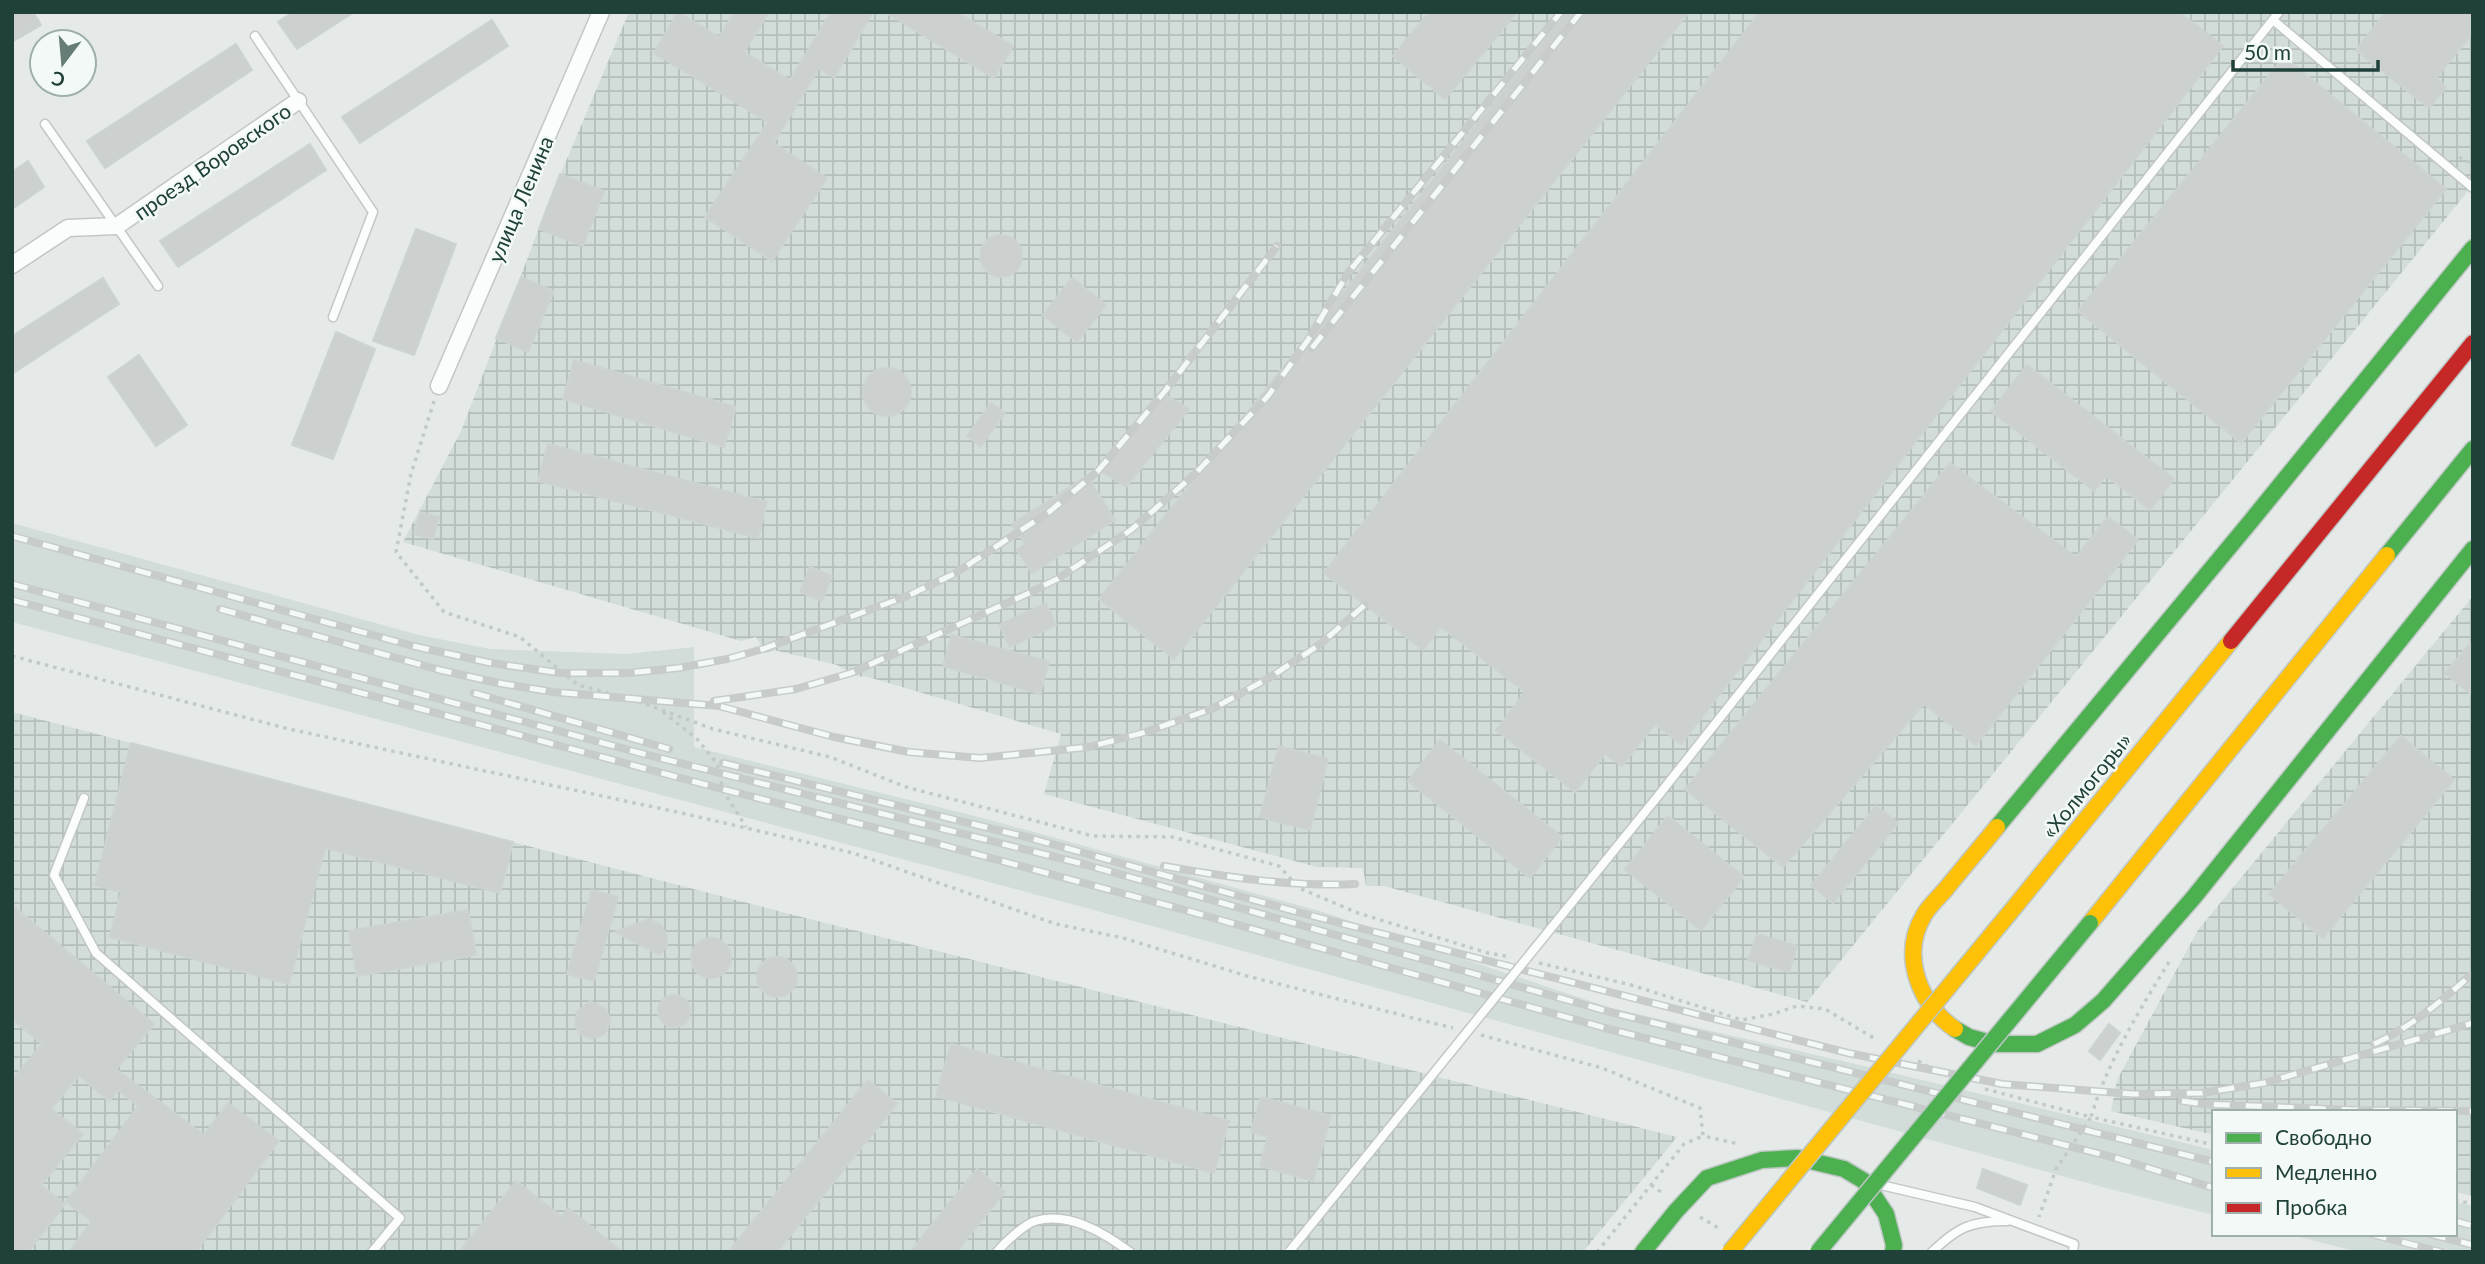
<svg xmlns="http://www.w3.org/2000/svg" width="2485" height="1264" viewBox="0 0 2485 1264" font-family="Lato,sans-serif">
  <style>
    .built { fill: #d2dcd8 }
    .industrial { fill: url(#industrial-grid) }
    .building { fill: #ccd1cf; stroke: #cdd3d1; stroke-width: 2 }
    .lines { fill: none; stroke-linecap: round; stroke-linejoin: round }
    .lane-casing { stroke: #c2c7c5; stroke-width: 11 }
    .street-casing { stroke: #c2c7c5; stroke-width: 19 }
    .fast-casing { stroke: #c0c8c5; stroke-width: 19 }
    .slow-casing { stroke: #c0c8c5; stroke-width: 19 }
    .jam-casing { stroke: #c0c8c5; stroke-width: 19 }
    .path { stroke: #c1cac8; stroke-width: 3.5; stroke-dasharray: 3.5 5; stroke-linecap: butt }
    .lane { stroke: #fbfcfc; stroke-width: 8 }
    .street { stroke: #fbfcfc; stroke-width: 16 }
    .fast { stroke: #4caf50; stroke-width: 16 }
    .slow { stroke: #ffc107; stroke-width: 16 }
    .jam { stroke: #c62828; stroke-width: 16 }
    .rail-casing { stroke: #c7cbca; stroke-width: 8 }
    .rail { stroke: #f3f9f6; stroke-width: 5; stroke-dasharray: 16; stroke-linecap: butt }
    .lane-bridge-casing { stroke: #c2c7c5; stroke-width: 11; stroke-linecap: butt }
    .fast-bridge-casing { stroke: #bcc7c4; stroke-width: 19; stroke-linecap: butt }
    .slow-bridge-casing { stroke: #bcc7c4; stroke-width: 19; stroke-linecap: butt }
    .lane-bridge { stroke: #fbfcfc; stroke-width: 8 }
    .fast-bridge { stroke: #4caf50; stroke-width: 16 }
    .slow-bridge { stroke: #ffc107; stroke-width: 16 }
    .labels { text-anchor: middle; dominant-baseline: central; stroke-width: 5; stroke-linejoin: round; paint-order: stroke }
    .street-label { font-size: 21px; fill: #20403a; stroke: #f3f9f6 }
  </style>
  <defs>
    <pattern id="industrial-grid" width="8" height="8" patternUnits="userSpaceOnUse" patternTransform="scale(1.75)"><rect width="8" height="8" fill="#d2dcd8"/><path d="M0 4h8M4 0v8" fill="none" stroke="#b4beba"/></pattern>
  </defs>
  <rect width="100%" height="100%" fill="#e5eae8"/>
  <g class="built">
    <polygon points="12,523 419,635 490,649 626,654 694,647 694,747 983,818 1323,912 1611,1008 1847,1062 2214,1150 2214,1215 2106,1188 1079,906 12,622"/>
    <polygon points="2455,1202 2473,1206 2473,1252 2358,1252 2288,1234 2455,1234"/>
  </g>
  <g class="industrial">
    <polygon points="629,12 2473,12 2473,185 1807,1002 1384,886 1366,886 1363,868 1317,867 1044,794 1061,734 868,677 855,676 837,665 774,650 765,653 756,637 741,641 403,542 462,429 551,197"/>
    <polygon points="2473,596 2473,1196 2455,1192 2455,1112 2214,1112 2214,1135 2111,1111 2117,1080 2198,930"/>
    <polygon points="12,712 782,912 1677,1137 1583,1252 12,1252"/>
  </g>
  <g class="building">
    <polygon points="12,12 33,12 41,25 12,42"/>
    <polygon points="293,12 354,12 297,49 278,22"/>
    <polygon points="678,12 719,37 735,12 769,12 744,52 790,80 831,12 873,12 834,78 819,68 774,143 827,178 772,261 705,217 768,122 654,53"/>
    <polygon points="885,12 957,12 1013,46 994,78"/>
    <polygon points="1429,12 1517,12 1445,99 1393,56"/>
    <polygon points="1566,12 1689,12 1174,659 1099,599"/>
    <polygon points="1760,12 2179,12 2223,46 1681,744 1655,724 1622,766 1605,754 1575,792 1496,730 1525,692 1441,627 1423,650 1324,573"/>
    <polygon points="2386,12 2473,12 2473,33 2436,78 2446,87 2429,108 2356,50"/>
    <polygon points="492,20 508,46 360,143 342,117"/>
    <polygon points="236,44 252,70 105,168 87,141"/>
    <polygon points="2284,57 2446,189 2241,443 2078,311"/>
    <polygon points="310,144 326,170 178,267 160,241"/>
    <polygon points="28,161 44,187 12,209 12,172"/>
    <polygon points="560,174 604,191 583,246 539,229"/>
    <polygon points="416,229 456,244 414,355 373,341"/>
    <circle cx="1001" cy="256" r="21"/>
    <polygon points="521,277 554,291 528,352 496,338"/>
    <polygon points="103,278 119,304 12,374 12,336"/>
    <polygon points="1072,278 1106,305 1077,342 1043,315"/>
    <polygon points="336,332 375,349 333,459 292,445"/>
    <polygon points="139,355 187,425 156,446 108,377"/>
    <polygon points="574,360 736,407 724,447 563,399"/>
    <polygon points="2027,365 2174,479 2150,510 2106,476 2094,491 1991,411"/>
    <circle cx="887" cy="392" r="24"/>
    <polygon points="1161,392 1189,409 1126,487 1101,471"/>
    <polygon points="991,403 1005,413 981,446 967,436"/>
    <polygon points="548,444 767,502 758,538 538,481"/>
    <polygon points="1950,463 2076,557 2108,517 2138,540 1976,745 1924,704 1783,867 1685,789"/>
    <polygon points="1087,476 1115,520 1032,573 1017,550 1025,544 1012,524"/>
    <polygon points="420,512 439,517 433,539 414,534"/>
    <polygon points="810,567 832,576 822,601 800,592"/>
    <polygon points="1046,603 1056,625 1010,647 999,625"/>
    <polygon points="952,635 1049,662 1040,694 943,666"/>
    <polygon points="2473,640 2473,696 2445,673"/>
    <polygon points="2401,736 2454,780 2323,938 2269,894"/>
    <polygon points="1440,740 1562,837 1530,878 1408,781"/>
    <polygon points="131,743 513,842 500,893 325,848 289,984 110,937 121,892 95,885"/>
    <polygon points="1279,746 1328,759 1310,830 1260,817"/>
    <polygon points="1876,806 1898,823 1833,903 1811,885"/>
    <polygon points="1668,816 1744,877 1701,930 1625,869"/>
    <polygon points="592,890 618,897 594,981 567,974"/>
    <polygon points="12,905 154,1024 116,1069 204,1135 228,1103 279,1141 196,1252 69,1252 92,1221 66,1202 138,1106 118,1090 109,1101 79,1075 51,1109 83,1134 41,1185 65,1204 28,1252 12,1252 12,1080 42,1044 12,1019"/>
    <polygon points="468,910 476,955 357,976 349,931"/>
    <polygon points="649,919 661,925 667,936 667,946 660,955 615,932"/>
    <polygon points="1757,934 1797,946 1789,972 1748,960"/>
    <circle cx="711" cy="958" r="20"/>
    <circle cx="777" cy="977" r="20"/>
    <circle cx="674" cy="1011" r="16"/>
    <polygon points="590,1001 606,1009 610,1020 607,1030 603,1035 592,1039 580,1034 575,1024 577,1012"/>
    <polygon points="2109,1024 2120,1033 2100,1060 2089,1051"/>
    <polygon points="951,1044 1229,1121 1214,1173 936,1096"/>
    <polygon points="868,1080 897,1104 777,1252 728,1252"/>
    <polygon points="1261,1097 1331,1116 1313,1181 1260,1166 1268,1137 1251,1132"/>
    <polygon points="977,1169 1005,1192 956,1252 910,1252"/>
    <polygon points="1983,1169 2027,1185 2020,1205 1977,1188"/>
    <polygon points="516,1181 562,1217 568,1208 622,1252 459,1252"/>
  </g>
  <g class="lines">
    <defs>
      <g id="lane">
        <polyline points="2273,20 2473,188"/>
        <polyline points="255,36 373,212 333,317"/>
        <polyline points="45,124 158,286"/>
        <polyline points="1658,796 2279,12"/>
        <polyline points="84,798 54,875 96,953 400,1218 372,1252"/>
        <polyline points="1881,1185 1975,1207 2074,1244 2073,1252"/>
        <path d="M997 1252C1004 1243 1025 1224 1035 1221 1069 1211 1104 1233 1130 1252"/>
        <path d="M1932 1252C1958 1227 1971 1221 2007 1221"/>
      </g>
      <g id="street">
        <polyline points="12,265 68,228 117,226 298,101"/>
        <polyline points="439,386 601,12"/>
      </g>
      <g id="fast">
        <polyline points="2387,555 2473,449"/>
        <polyline points="1997,827 2251,521 2473,248"/>
        <polyline points="1955,1029 1969,1037 1994,1044 2037,1044 2075,1025 2103,1001 2194,897 2473,549"/>
        <polyline points="1643,1252 1676,1211 1707,1178 1762,1160 1798,1158 1844,1169 1864,1181 1886,1214 1894,1245 1893,1252"/>
      </g>
      <g id="slow">
        <polyline points="2017,904 2231,641"/>
        <polyline points="2090,923 2387,555"/>
        <path d="M1955 1029C1919 1004 1900 955 1924 915 1929 906 1938 898 1945 890 1962 869 1980 848 1997 827"/>
      </g>
      <polyline id="jam" points="2231,641 2473,343"/>
    </defs>
    <use href="#lane" class="lane-casing"/>
    <use href="#street" class="street-casing"/>
    <use href="#fast" class="fast-casing"/>
    <use href="#slow" class="slow-casing"/>
    <use href="#jam" class="jam-casing"/>
    <g class="path">
      <polyline points="2459,157 2473,164"/>
      <polyline points="434,401 411,474 396,552 444,612 520,637 578,685 632,699 713,729 830,757 906,787 1093,836 1172,837 1279,866 1299,888 1358,913 1488,953 1511,957"/>
      <polyline points="12,656 289,729 686,814 853,853 1056,924 1123,938 1247,976 1453,1028"/>
      <polyline points="663,712 697,739 715,761 720,772 722,789 746,827"/>
      <path d="M2169 962C2139 1011 2108 1061 2091 1117L2214 1145"/>
      <polyline points="1539,963 1631,985 1742,1020 1773,1014 1797,1006 1825,1009 1877,1040"/>
      <polyline points="1481,1035 1602,1068 1700,1108 1703,1136 1739,1144"/>
      <polyline points="1918,1061 1936,1071"/>
      <polyline points="1985,1089 2091,1117 2056,1169 2039,1217"/>
      <polyline points="1651,1185 1664,1194"/>
      <polyline points="2455,1200 2473,1204"/>
      <polyline points="1700,1217 1720,1229"/>
      <polyline points="1597,1252 1684,1144 1703,1136"/>
    </g>
    <use href="#lane" class="lane"/>
    <use href="#street" class="street"/>
    <use href="#fast" class="fast"/>
    <use href="#slow" class="slow"/>
    <use href="#jam" class="jam"/>
    <defs>
      <g id="rail">
        <polyline points="1312,348 1581,12"/>
        <polyline points="12,536 413,646 491,663 561,673 628,673 678,668 727,659 763,649 907,596 954,574 1049,512 1097,472 1165,391 1277,246"/>
        <polyline points="12,584 640,753 1087,865 1610,1012 2214,1162"/>
        <polyline points="12,600 722,789 931,842 1192,912 1605,1028 2116,1158 2214,1188"/>
        <polyline points="220,609 440,670 498,683 553,692 719,706 834,737 909,752 980,758 1089,747 1146,732 1214,708 1269,678 1319,645 1365,605"/>
        <polyline points="474,693 669,749"/>
        <polyline points="714,701 796,689 851,673 1027,594 1057,579 1131,530 1195,474 1268,396 1308,340 1348,273 1561,12"/>
        <polyline points="723,763 1030,838 1297,912 1848,1053 2002,1084 2133,1094 2202,1093 2264,1083 2473,1023"/>
        <path d="M1164 866C1226 877 1292 887 1355 884"/>
        <path d="M2374 1044C2411 1027 2443 1000 2473 973"/>
        <polyline points="2182,1101 2203,1104 2352,1110 2473,1111"/>
        <polyline points="2455,1221 2473,1226"/>
        <polyline points="2371,1234 2441,1252"/>
        <polyline points="2430,1234 2473,1245"/>
      </g>
    </defs>
    <use href="#rail" class="rail-casing"/>
    <use href="#rail" class="rail"/>
    <defs>
      <polyline id="lane-bridge" points="1289,1252 1658,796"/>
      <polyline id="fast-bridge" points="1818,1252 2090,923"/>
      <polyline id="slow-bridge" points="1730,1252 2017,904"/>
    </defs>
    <use href="#lane-bridge" class="lane-bridge-casing"/>
    <use href="#fast-bridge" class="fast-bridge-casing"/>
    <use href="#slow-bridge" class="slow-bridge-casing"/>
    <use href="#lane-bridge" class="lane-bridge"/>
    <use href="#fast-bridge" class="fast-bridge"/>
    <use href="#slow-bridge" class="slow-bridge"/>
  </g>
  <g class="labels">
    <g class="street-label">
      <text transform="translate(212 161) rotate(-35)">проезд Воровского</text>
      <text transform="translate(520 199) rotate(-67)">улица Ленина</text>
      <text transform="translate(2086 785) rotate(-51)">«Холмогоры»</text>
    </g>
  </g>
  <rect width="2485" height="1264" fill="none" stroke="#20403a" stroke-width="28"/>
  <rect x="2212" y="1110" width="245" height="126" fill="#f3f9f6" stroke="#9fafab" stroke-width="2"/>
  <rect x="2226" y="1133" width="35" height="10" fill="#4caf50" stroke="#9fafab" stroke-width="2"/>
  <text x="2275" y="1145" font-size="21" fill="#20403a">Свободно</text>
  <rect x="2226" y="1168" width="35" height="10" fill="#ffc107" stroke="#9fafab" stroke-width="2"/>
  <text x="2275" y="1180" font-size="21" fill="#20403a">Медленно</text>
  <rect x="2226" y="1203" width="35" height="10" fill="#c62828" stroke="#9fafab" stroke-width="2"/>
  <text x="2275" y="1215" font-size="21" fill="#20403a">Пробка</text>
  <g transform="translate(63 63) rotate(196)"><circle r="33" fill="#f3f9f6" stroke="#9fafab" stroke-width="2"/>
  <path d="M0-5L12 26L0 18L-12 26Z" fill="#657c77"/>
  <text y="-10" font-size="19" font-weight="bold" text-anchor="middle" fill="#20403a">С</text>
  </g>
  <path d="M2233 60v10h145v-10" fill="none" stroke="#20403a" stroke-width="3.5"/>
  <text x="2244" y="60" font-size="21" fill="#20403a" stroke="#f3f9f6" stroke-width="5" paint-order="stroke">50 m</text>
</svg>
